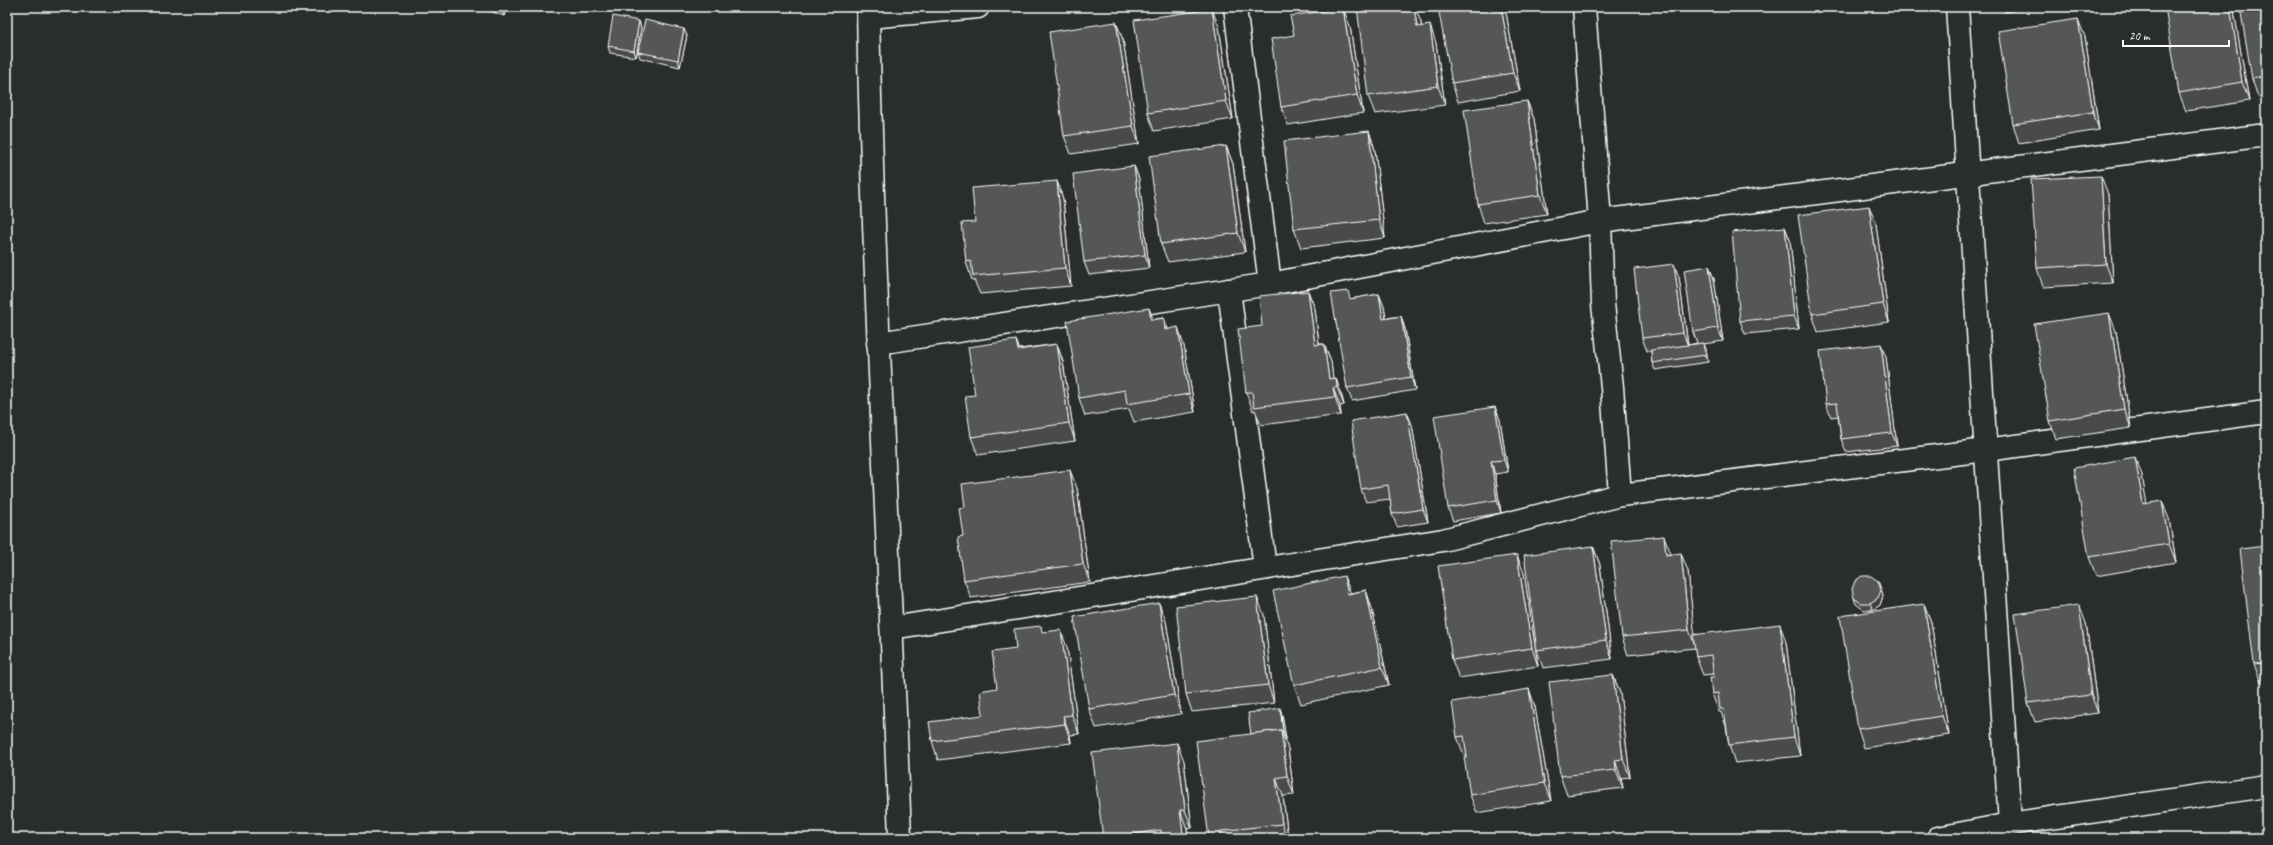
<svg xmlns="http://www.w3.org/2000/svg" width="2273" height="845" viewBox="0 0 2273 845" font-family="Caveat,sans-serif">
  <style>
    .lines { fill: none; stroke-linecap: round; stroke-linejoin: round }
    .street-casing { stroke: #fff; stroke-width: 25 }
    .street { stroke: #2a2d2e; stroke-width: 22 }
    .wall { fill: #494b4c; stroke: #fff }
    .shaded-wall { fill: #3c3d3e; stroke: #fff }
    .building { fill: #555758; stroke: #fff }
  </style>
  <rect width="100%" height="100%" fill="#2a2d2e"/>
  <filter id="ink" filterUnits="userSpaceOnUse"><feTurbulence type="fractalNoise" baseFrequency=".025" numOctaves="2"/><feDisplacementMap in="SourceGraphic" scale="8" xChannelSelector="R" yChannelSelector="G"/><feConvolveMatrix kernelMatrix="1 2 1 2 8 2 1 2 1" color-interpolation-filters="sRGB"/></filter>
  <g filter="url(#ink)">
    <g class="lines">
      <defs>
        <g id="street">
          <path d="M868 7C873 284 890 561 900 838"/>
          <polyline points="1235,7 1270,284"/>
          <polyline points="1584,7 1600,221 1603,304 1612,387 1620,495"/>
          <polyline points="1957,7 2010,824"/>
          <polyline points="869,17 978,7"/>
          <polyline points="1229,290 1265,568"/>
          <polyline points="878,343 1270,284 1600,221 2266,135"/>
          <polyline points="892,628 1443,540 1620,495 1986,450 2266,412"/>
          <polyline points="1938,838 2010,824 2266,786"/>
        </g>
      </defs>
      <use href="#street" class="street-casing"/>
      <use href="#street" class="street"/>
    </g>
    <g class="wall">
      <polygon points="479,7 507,7 504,16"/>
      <polygon points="1505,7 1520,91 1458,102 1452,83"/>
      <polygon points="2003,7 2036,7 2005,12"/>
      <polygon points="2266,7 2266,96 2258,97 2252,79"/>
      <polygon points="2234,11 2249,101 2186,111 2179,93"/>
      <polygon points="639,21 641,28 636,57 610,53 608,46"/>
      <polygon points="1116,22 1123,40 1139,144 1071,154 1064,136"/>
      <polygon points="1421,22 1421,26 1436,43 1445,105 1375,114 1368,96"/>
      <polygon points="1350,26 1363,113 1288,125 1281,107 1294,35"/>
      <polygon points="1219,27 1233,119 1154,131 1148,113"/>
      <polygon points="684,29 687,36 680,67 640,58 638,52"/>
      <polygon points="2085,37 2099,130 2019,143 2013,124"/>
      <polygon points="1527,101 1534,119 1547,214 1484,223 1478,204"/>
      <polygon points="1369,131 1375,150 1385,238 1301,248 1294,229"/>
      <polygon points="1226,146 1233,164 1245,252 1168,262 1161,244"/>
      <polygon points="1134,166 1139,179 1149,268 1089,275 1084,262"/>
      <polygon points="1057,181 1063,199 1071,286 980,294 974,280 972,280 966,262 975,222"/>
      <polygon points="2108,194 2113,283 2043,287 2037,268"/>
      <polygon points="1876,224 1889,322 1818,332 1812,314"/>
      <polygon points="1785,227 1790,240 1799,329 1745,334 1740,321"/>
      <polygon points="1709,266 1714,279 1723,341 1704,344 1706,349 1708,362 1655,370 1652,363 1651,351 1647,351 1642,338 1679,277 1688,345 1697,343 1693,332"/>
      <polygon points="1308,291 1315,309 1319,344 1324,344 1331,362 1333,379 1342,397 1344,405 1340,406 1341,415 1261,425 1255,410 1253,411 1246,392 1262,326"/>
      <polygon points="1379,294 1384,307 1386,318 1401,316 1405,329 1415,390 1352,401 1347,388 1351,299"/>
      <polygon points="1164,318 1168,329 1184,346 1195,412 1134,422 1129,409 1085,416 1079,398 1154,319"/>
      <polygon points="2116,331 2131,428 2056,439 2050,421"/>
      <polygon points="1016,340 1019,349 1057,344 1063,362 1075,441 978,455 971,437"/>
      <polygon points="1886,357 1897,446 1846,452 1841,439 1838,416 1831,417 1826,404"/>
      <polygon points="1495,407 1500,420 1508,472 1495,474 1501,513 1453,521 1448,508"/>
      <polygon points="1407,412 1412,425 1428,522 1397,527 1392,514 1390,499 1366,502 1361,489"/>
      <polygon points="2142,475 2146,504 2169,519 2176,562 2096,576 2089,557"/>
      <polygon points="1077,488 1090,582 971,598 964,580 963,536"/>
      <polygon points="1593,546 1600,565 1612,659 1543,668 1537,650"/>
      <polygon points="2266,546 2266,682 2261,683 2254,664"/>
      <polygon points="1671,554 1688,571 1694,634 1786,642 1800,756 1735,763 1729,745 1726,726 1721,712 1719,712 1712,694 1714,677 1714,674 1703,675 1696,657 1695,648 1628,655 1622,637"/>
      <polygon points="1524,573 1538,666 1459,678 1452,660"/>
      <polygon points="1878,581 1883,596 1880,605 1873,610 1864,610 1856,604 1854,598"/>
      <polygon points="1366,590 1372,609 1389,685 1301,704 1294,685 1351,593"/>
      <polygon points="1924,604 1931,622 1949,735 1864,748 1858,729"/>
      <polygon points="1264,615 1274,703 1192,712 1186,694"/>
      <polygon points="1166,621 1181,714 1096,728 1089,709"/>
      <polygon points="2086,623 2098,713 2035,722 2028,703"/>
      <polygon points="1044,632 1067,648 1079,734 1070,735 1071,743 938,760 932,741 983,715 1016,649"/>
      <polygon points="1613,675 1620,693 1630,777 1621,778 1623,788 1567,795 1560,776"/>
      <polygon points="1529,689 1535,707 1551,801 1477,813 1470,795 1467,755 1464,755 1457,737"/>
      <polygon points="1280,708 1282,715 1286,739 1284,739 1288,749 1294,795 1283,796 1288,838 1209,838 1251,734"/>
      <polygon points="1184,761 1192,828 1187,829 1188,838 1103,838"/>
    </g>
    <g class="shaded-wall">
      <polygon points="500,7 507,7 504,16"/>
      <polygon points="1414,7 1415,7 1421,22 1423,46 1417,27"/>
      <polygon points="1501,7 1505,7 1520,91 1513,73"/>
      <polygon points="2230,7 2232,7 2234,11 2249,101 2242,82"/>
      <polygon points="1343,8 1350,26 1363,113 1357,95"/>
      <polygon points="1212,9 1219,27 1233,119 1226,101"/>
      <polygon points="2078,19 2085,37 2099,130 2093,112"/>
      <polygon points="639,21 641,28 636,57 634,51"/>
      <polygon points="1116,22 1123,40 1139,144 1133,126"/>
      <polygon points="1430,25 1436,43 1445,105 1438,86"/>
      <polygon points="684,29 687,36 680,67 678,60"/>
      <polygon points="1527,101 1534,119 1547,214 1540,195"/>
      <polygon points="1369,131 1375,150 1385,238 1379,220"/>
      <polygon points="1226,146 1233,164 1245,252 1238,233"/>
      <polygon points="1134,166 1139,179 1149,268 1145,255"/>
      <polygon points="2101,176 2108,194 2113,283 2106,264"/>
      <polygon points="1057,181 1063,199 1071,286 1065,268"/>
      <polygon points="1869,206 1876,224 1889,322 1883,304"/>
      <polygon points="1785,227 1790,240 1799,329 1794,316"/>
      <polygon points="1674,264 1679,277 1688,346 1683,333"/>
      <polygon points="1709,266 1714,279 1723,341 1718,328"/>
      <polygon points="1308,291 1315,309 1321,363 1315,345"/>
      <polygon points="1379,294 1384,307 1388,332 1383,319"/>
      <polygon points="1149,308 1156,326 1151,320"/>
      <polygon points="2109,313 2116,331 2131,428 2124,409"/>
      <polygon points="1401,316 1405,329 1415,390 1411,377"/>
      <polygon points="1164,318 1170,336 1165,330"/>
      <polygon points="1178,327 1184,346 1195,412 1189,394"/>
      <polygon points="1016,340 1023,358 1018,350"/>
      <polygon points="1703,343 1706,349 1708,362 1705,355"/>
      <polygon points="1057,344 1063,362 1075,441 1069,423"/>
      <polygon points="1324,344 1331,362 1334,387 1333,388 1340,406 1341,415 1329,379"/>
      <polygon points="1881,344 1886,357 1897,446 1892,433"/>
      <polygon points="1336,378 1342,397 1344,405 1337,387"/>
      <polygon points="1495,407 1500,420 1508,472 1504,460"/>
      <polygon points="1407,412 1412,425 1428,522 1423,509"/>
      <polygon points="2135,457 2142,475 2150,523 2143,504"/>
      <polygon points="1491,461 1495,474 1501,513 1497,500"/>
      <polygon points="1070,470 1077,488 1090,582 1083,564"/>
      <polygon points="2162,501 2169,519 2176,562 2169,544"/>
      <polygon points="1664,536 1671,554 1666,555"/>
      <polygon points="1593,546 1600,565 1612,659 1606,640"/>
      <polygon points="1681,553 1688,571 1696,648 1689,630"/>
      <polygon points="1517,555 1524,573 1538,666 1532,648"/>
      <polygon points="1344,576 1351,594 1348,594"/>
      <polygon points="1878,581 1883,596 1880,605 1873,610 1870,603"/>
      <polygon points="1366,590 1372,609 1389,685 1382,667"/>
      <polygon points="1257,597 1264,615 1274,703 1268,685"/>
      <polygon points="1159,603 1166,621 1181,714 1174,695"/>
      <polygon points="1924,604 1931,622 1949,735 1942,716"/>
      <polygon points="2079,605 2086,623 2098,713 2091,695"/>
      <polygon points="1780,624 1786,642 1800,756 1794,737"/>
      <polygon points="1061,630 1067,648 1079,734 1072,715"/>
      <polygon points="1613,675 1620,693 1630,777 1623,759"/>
      <polygon points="1529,689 1535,707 1551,801 1544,783"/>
      <polygon points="1280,708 1282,715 1286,739 1283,732"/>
      <polygon points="1063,716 1070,735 1071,743 1065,724"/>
      <polygon points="1281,730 1288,749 1294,795 1287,776"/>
      <polygon points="1177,743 1184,761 1192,828 1185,810"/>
      <polygon points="1615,760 1621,778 1623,788 1616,770"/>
      <polygon points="1276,778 1283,796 1288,838 1287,838 1282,824"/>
      <polygon points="1180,810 1187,829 1188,838 1184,838 1183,834"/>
    </g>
    <g class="building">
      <polygon points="1357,7 1414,7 1417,27 1430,25 1438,86 1368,96"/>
      <polygon points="1438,7 1501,7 1513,73 1452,83"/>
      <polygon points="2165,7 2230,7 2242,82 2179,93"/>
      <polygon points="2240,7 2266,7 2266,76 2252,79"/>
      <polygon points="1343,8 1357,95 1281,107 1271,39 1294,35 1290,16"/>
      <polygon points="1212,9 1226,101 1148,113 1134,20"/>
      <polygon points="613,16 639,21 634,51 608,46"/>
      <polygon points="2078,19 2093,112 2013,124 1998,31"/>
      <polygon points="645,20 684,29 678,60 638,52"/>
      <polygon points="1116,22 1133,126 1064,136 1049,32"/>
      <polygon points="1527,101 1540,195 1478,204 1464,110"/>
      <polygon points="1369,131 1379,220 1294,229 1284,141"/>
      <polygon points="1226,146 1238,233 1161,244 1149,156"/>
      <polygon points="1134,166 1145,255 1084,262 1073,174"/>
      <polygon points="2101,176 2106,264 2037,268 2031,179"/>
      <polygon points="1057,181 1065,268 973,276 971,261 966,262 962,223 975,222 972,188"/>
      <polygon points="1869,206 1883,304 1812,314 1798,215"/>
      <polygon points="1785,227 1794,316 1740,321 1732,232"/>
      <polygon points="1674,264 1683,333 1642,338 1634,269"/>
      <polygon points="1709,266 1718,328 1693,332 1684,270"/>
      <polygon points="1308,291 1315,345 1324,344 1329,379 1336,378 1337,387 1333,388 1335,397 1254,407 1252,392 1246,392 1238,329 1262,326 1259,296"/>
      <polygon points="1348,291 1350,299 1379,294 1383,319 1401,316 1411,377 1347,388 1331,293"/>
      <polygon points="1149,308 1151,320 1164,318 1165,330 1178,327 1189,394 1127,404 1125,390 1079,398 1067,321"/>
      <polygon points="2109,313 2124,409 2050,421 2034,324"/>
      <polygon points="1016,340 1018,350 1057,344 1069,423 971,437 965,396 975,395 968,347"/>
      <polygon points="1703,343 1705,355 1652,363 1651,350"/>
      <polygon points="1881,344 1892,433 1841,439 1837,403 1826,404 1820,351"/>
      <polygon points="1495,407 1504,460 1491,461 1497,500 1448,508 1434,416"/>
      <polygon points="1407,412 1423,509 1392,514 1388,485 1361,489 1351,421"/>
      <polygon points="2135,457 2143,504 2162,501 2169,544 2089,557 2074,468"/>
      <polygon points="1070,470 1083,564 964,580 958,537 963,536 959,508 965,507 962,484"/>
      <polygon points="1664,536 1666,555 1681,553 1689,630 1622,637 1611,541"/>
      <polygon points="1593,546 1606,640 1537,650 1524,555"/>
      <polygon points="2266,546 2266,663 2254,664 2240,549"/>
      <polygon points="1517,555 1532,648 1452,660 1438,566"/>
      <polygon points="1344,576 1348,594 1366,590 1382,667 1294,685 1273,591"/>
      <polygon points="1862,576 1871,576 1878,581 1881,590 1878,598 1870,603 1861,603 1854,598 1852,589 1855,581"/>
      <polygon points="1257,597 1268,685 1186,694 1176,606"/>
      <polygon points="1159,603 1174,695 1089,709 1074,617"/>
      <polygon points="1924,604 1942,716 1858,729 1840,616"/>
      <polygon points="2079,605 2091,695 2028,703 2015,614"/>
      <polygon points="1780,624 1794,737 1729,745 1724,709 1720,709 1718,693 1712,694 1710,677 1714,677 1711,655 1696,657 1693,635"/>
      <polygon points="1041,626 1042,632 1061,630 1072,715 1063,716 1065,724 932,741 929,722 983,715 980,691 997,688 992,652 1016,649 1014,629"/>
      <polygon points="1613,675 1623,759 1615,760 1616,770 1560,776 1549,682"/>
      <polygon points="1529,689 1544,783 1470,795 1464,757 1467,757 1464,736 1457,737 1452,702"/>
      <polygon points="1280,708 1283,732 1282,732 1281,730 1251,734 1248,713"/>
      <polygon points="1281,730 1287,776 1276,778 1282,824 1221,831 1222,838 1209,838 1196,741"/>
      <polygon points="1177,743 1185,810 1180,810 1183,834 1162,837 1161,830 1133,834 1133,838 1103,838 1092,753"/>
    </g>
  </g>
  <rect width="2273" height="845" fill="none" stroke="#2a2d2e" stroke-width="24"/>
  <rect x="12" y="12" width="2249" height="821" fill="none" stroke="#fff" stroke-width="1.5" filter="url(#ink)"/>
  <path d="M2123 40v6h106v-6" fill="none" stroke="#ffffff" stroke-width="2"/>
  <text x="2129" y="40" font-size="12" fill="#ffffff" stroke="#2a2d2e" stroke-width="3" paint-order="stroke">20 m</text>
</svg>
